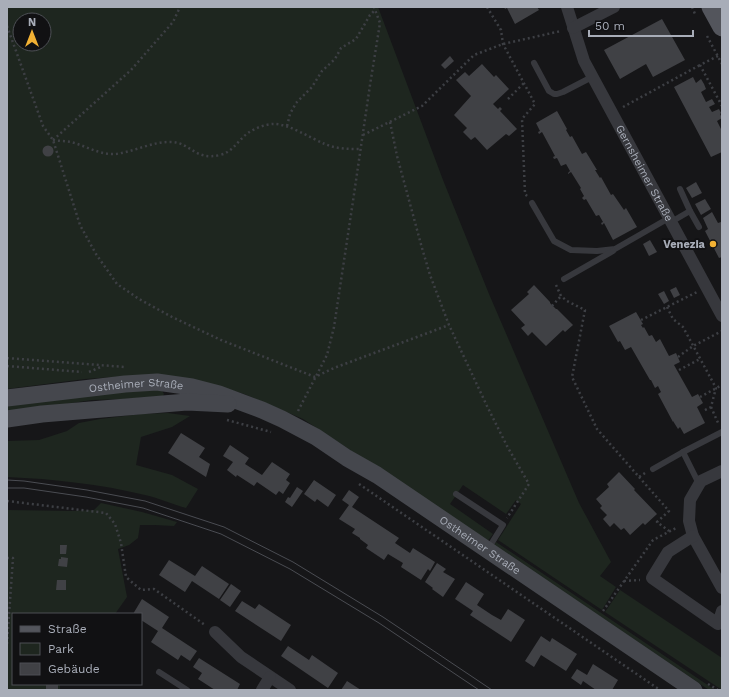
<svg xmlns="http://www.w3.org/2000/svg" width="729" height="697" viewBox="0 0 729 697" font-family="'Work Sans',sans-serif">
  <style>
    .green { fill: #1e261f; fill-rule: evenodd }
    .building { fill: #404145 }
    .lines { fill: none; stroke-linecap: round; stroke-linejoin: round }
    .path { stroke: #3d3f44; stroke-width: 2.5; stroke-dasharray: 2 3; stroke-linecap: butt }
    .service { stroke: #37383d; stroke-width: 6 }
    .minor { stroke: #37383d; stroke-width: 12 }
    .secondary { stroke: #45474d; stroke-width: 17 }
    .primary { stroke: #53555c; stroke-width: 19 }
    .tram { stroke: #4a4c52; stroke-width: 1 }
    .poi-dot { fill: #f2b134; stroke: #111113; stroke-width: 1.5 }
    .labels { text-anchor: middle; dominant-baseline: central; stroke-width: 4; stroke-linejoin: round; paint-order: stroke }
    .street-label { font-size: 11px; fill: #a8adb8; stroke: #111113 }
    .poi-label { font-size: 11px; font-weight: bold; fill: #a8adb8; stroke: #111113; text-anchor: end }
  </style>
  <rect width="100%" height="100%" fill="#161618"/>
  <g class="green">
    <path d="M7 7H378L443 180 489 294 579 503 611 562 600 576 616 587 602 610 498 540 521 504 516 500 506 514 463 485 450 504 493 534 487 542 443 511 303 419 244 394 200 381 142 375 85 379 7 389ZM20 20H44V44H20Z"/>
    <polygon points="161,389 164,394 163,396 124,399 92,400 7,413 7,405 85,394"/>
    <path d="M168 413 190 416 172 427 141 437 136 465 172 475 198 489 186 508C172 504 159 498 145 495 100 484 53 479 7 477V441L39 440 67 431 79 423 100 419 141 414Z"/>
    <polygon points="101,503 142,512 177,522 174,526 155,525 140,525 138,538 129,545 118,549 127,597 115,614 13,614 13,684 60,684 60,690 7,690 7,510 73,511 94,510"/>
    <polygon points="496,542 715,690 709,690 494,545"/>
    <polygon points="620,590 722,658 722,690 605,612"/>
  </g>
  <g class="building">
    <polygon points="504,7 537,7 539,10 515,24 507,8 505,9"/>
    <polygon points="662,19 685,60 653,77 646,64 620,79 604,50"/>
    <polygon points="450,56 454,61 445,69 441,65"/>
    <polygon points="482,64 494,77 496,75 509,89 493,104 498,109 500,107 502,109 500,111 517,129 509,136 506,134 487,150 475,137 471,140 463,132 467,128 454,115 471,96 456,80 465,72 469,76"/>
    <polygon points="693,77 696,83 701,79 704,84 706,89 701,92 706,102 712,99 715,104 709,107 712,112 719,109 721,113 720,114 722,118 717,121 722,131 722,152 711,157 674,87"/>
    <polygon points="557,111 567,129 566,130 570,137 572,136 582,154 586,152 597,170 595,170 600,178 601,177 611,195 613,194 624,210 626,208 637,227 613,240 604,223 602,225 601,223 603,222 599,215 596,216 586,199 584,200 582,198 584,196 580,189 581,188 571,172 568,174 568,173 570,171 566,164 561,166 557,158 554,159 553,157 555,156 542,132 539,134 538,132 540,131 536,123"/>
    <circle cx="48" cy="151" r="5.5"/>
    <polygon points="696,182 702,193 692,198 686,188"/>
    <polygon points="705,199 711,209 701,215 695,204"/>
    <polygon points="712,212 718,223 721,222 722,224 722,257 719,258 705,231 708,229 703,218"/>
    <polygon points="650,240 657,252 649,256 643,244"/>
    <polygon points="534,285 550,302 550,303 556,309 557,309 573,325 565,332 563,330 546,346 532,332 528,336 521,328 525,325 511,310 529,294 527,292"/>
    <polygon points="676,287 680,295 674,298 670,290"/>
    <polygon points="664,291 669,301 664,304 658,294"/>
    <polygon points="636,312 643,324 641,325 643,328 644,327 649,336 652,335 656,342 660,339 669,356 676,353 680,362 674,365 692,397 698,394 703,403 697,407 705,423 684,434 680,427 678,429 673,421 673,422 658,394 661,392 658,386 655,388 651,380 650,380 631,347 625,350 620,341 618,342 609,326"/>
    <polygon points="181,433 205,448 199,457 210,464 206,477 168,453"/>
    <polygon points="230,445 249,458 245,464 262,475 272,462 290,474 286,480 290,483 283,494 279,491 276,495 257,482 254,486 237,475 236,477 227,470 233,462 223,456"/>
    <polygon points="619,472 635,489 634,490 657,514 645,525 643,523 630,535 624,528 621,530 614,523 610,527 603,519 607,515 600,508 602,506 596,499 609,487 607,484"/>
    <polygon points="314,480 336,495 328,507 317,499 315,502 304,494"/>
    <polygon points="297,487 303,491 292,507 285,502 288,497 290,498"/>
    <polygon points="349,490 359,497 352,507 399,538 395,543 410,553 413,548 435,562 430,571 428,569 421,580 401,567 403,563 388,554 384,560 366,548 368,545 360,539 360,538 352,533 355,529 339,519 349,505 342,500"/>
    <polygon points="60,545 67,545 66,554 60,554"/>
    <polygon points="61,557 68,558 67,567 58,566 59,559 61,559"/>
    <polygon points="169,560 195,576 202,566 229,584 219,599 192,581 185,592 159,575"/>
    <polygon points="437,563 446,569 443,572 455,579 443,597 432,589 433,588 425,582"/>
    <polygon points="57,580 66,580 66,590 56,590"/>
    <polygon points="466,582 484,594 477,605 492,615 501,620 508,609 525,620 511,642 470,615 473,611 455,599"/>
    <polygon points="231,584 241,591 230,607 220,600"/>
    <polygon points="142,599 169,617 162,628 197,651 190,661 181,655 178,660 151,642 158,631 141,620 141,614 133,614"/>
    <polygon points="242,601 255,609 259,604 291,625 281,641 235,611"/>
    <polygon points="541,636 550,642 552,638 577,654 566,671 541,655 534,667 525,661"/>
    <polygon points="288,646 309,660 312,655 338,673 328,688 281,656"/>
    <polygon points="199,658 240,684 237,690 215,690 198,679 202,673 193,667"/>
    <polygon points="593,664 618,680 612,690 596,690 583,681 581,685 571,678 577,669 587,675"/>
    <polygon points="347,681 361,690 341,690"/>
    <polygon points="46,684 58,685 58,690 46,690"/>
  </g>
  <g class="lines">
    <g class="path">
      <polyline points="487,7 501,30 503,44 535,104 522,119 525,194 527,196"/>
      <polyline points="692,7 695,14"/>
      <polyline points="7,26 43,126 53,140 80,225 96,254 117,284 139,299 172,317 221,340 315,377 334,368 449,325"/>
      <polyline points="707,36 722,64"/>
      <polyline points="718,56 700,65 722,106"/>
      <polyline points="508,99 524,83"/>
      <polyline points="623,107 700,65"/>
      <polyline points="390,122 397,156 422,248 430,275 449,325 487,406 507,446 529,484 507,518"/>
      <polyline points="287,126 290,114 296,103 312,87 322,71 335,59 341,48 356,39 370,15 375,10"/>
      <polyline points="363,135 422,106 474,55 503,44 561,31"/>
      <path d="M53 140C59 141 65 141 71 142 86 146 100 155 115 154 134 152 153 141 172 142 191 143 195 161 220 155 233 152 238 140 248 133 255 128 266 124 274 124 289 124 310 138 325 144 336 149 348 149 361 149"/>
      <polyline points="53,140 131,70 173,22 180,7"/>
      <polyline points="556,285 561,296 567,301 585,310 572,377 597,429 639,477 645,473"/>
      <polyline points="552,306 561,296"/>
      <polyline points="667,307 673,319 683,327 716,388 711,407 703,411"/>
      <polyline points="641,320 697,292"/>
      <polyline points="678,357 693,346 722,331"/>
      <polyline points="7,358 125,367"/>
      <polyline points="7,366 82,372"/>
      <polyline points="679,370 700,359"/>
      <polyline points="89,372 103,366"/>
      <polyline points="700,397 722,385"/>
      <polyline points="711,407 719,425"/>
      <polyline points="298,411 327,355 334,327 353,201 370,85 380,23 374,7"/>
      <polyline points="227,420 271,432"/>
      <polyline points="639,477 669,511 657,522 669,531"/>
      <polyline points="359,484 660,690"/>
      <polyline points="7,501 106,513 115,524 121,543 126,577 141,590 154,589 205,625"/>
      <polyline points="7,558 13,558 7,644"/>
      <polyline points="624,581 640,580"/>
      <polyline points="603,611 653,540 678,527"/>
      <polyline points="708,684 718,690"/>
    </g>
    <g class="service">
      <polyline points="534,63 549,91 554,94 557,94 563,92 592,77"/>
      <polyline points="532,203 554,241 571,250 597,251 615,249 669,218"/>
      <polyline points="690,211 699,227"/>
      <polyline points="671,222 690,211 680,189"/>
      <polyline points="564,279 613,251"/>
      <polyline points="653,469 683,452"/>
      <polyline points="699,484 683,452 722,432"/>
      <polyline points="456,494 503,525 488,549"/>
      <polyline points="159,672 187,690"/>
    </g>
    <g class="minor">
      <path id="s1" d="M567 7 584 61 722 316"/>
      <polyline points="573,28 614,7"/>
      <polyline points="722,471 701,481 690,500 689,521 693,536 722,588"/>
      <polyline points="693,536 668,552 652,578 718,624 722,611"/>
      <polyline points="215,632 241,657 290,690"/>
      <polyline points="262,690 270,677"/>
    </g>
    <g class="secondary">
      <path id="s2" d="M7 398 125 384 157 382 192 387 219 394 262 410 282 419 316 437 347 458 377 475 694 690"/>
      <polyline points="7,419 42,414 187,402 228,404"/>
    </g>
    <polyline class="primary" points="711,7 722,27"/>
    <g class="tram">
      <polyline points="7,480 24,481 87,490 145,501 224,527 293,562 383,617 492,690"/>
      <polyline points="7,488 24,488 86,497 143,508 221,534 290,569 379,623 479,690"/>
    </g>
  </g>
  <circle class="poi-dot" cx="713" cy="244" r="4"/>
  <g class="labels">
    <g class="street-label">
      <text stroke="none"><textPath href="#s1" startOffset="184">Gernsheimer Straße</textPath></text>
      <text stroke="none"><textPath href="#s2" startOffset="130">Ostheimer Straße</textPath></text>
      <text stroke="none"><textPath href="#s2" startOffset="517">Ostheimer Straße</textPath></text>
    </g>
    <g class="poi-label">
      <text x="705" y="244">Venezia</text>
    </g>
  </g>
  <rect width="729" height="697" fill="none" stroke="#a8adb8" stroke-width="16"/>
  <rect x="12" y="613" width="130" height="72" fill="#111113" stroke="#4d4f55"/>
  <rect x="20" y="626" width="20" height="6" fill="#53555c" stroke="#4d4f55"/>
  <text x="48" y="633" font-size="12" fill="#a8adb8">Straße</text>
  <rect x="20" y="643" width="20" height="12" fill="#1e261f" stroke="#4d4f55"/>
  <text x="48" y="653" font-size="12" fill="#a8adb8">Park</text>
  <rect x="20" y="663" width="20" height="12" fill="#404145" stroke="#4d4f55"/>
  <text x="48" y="673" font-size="12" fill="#a8adb8">Gebäude</text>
  <g transform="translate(32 32)"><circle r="19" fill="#111113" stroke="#4d4f55"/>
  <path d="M0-3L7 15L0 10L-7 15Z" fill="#f2b134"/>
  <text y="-6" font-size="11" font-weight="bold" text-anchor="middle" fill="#a8adb8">N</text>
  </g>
  <path d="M589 30v6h104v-6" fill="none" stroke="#a8adb8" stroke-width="2"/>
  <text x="595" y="30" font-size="12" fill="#a8adb8" stroke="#111113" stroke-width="3" paint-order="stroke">50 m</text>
</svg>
